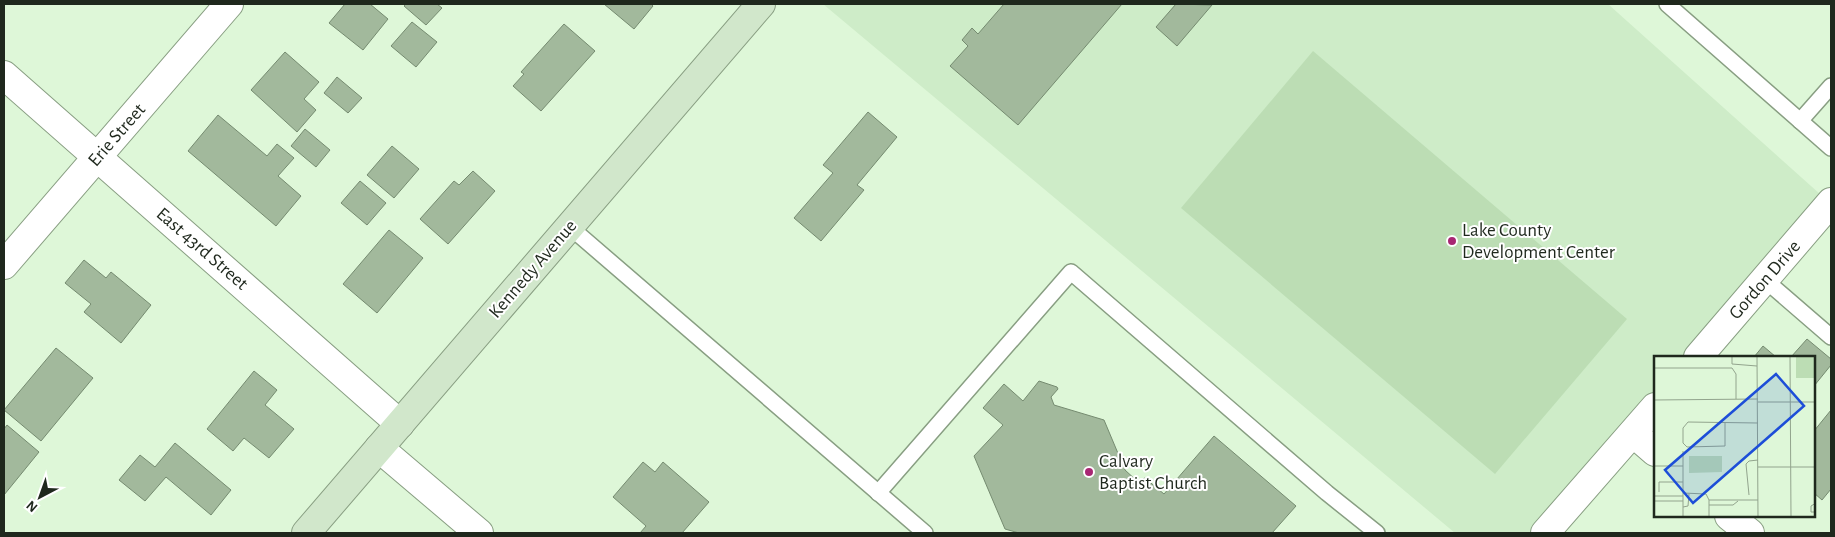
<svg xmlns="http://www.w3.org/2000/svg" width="1835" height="537" viewBox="0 0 1835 537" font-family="'Alegreya Sans',sans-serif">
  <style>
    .built { fill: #ceecc8 }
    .green { fill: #bcddb4 }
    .building { fill: #a2b99c; stroke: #758b70 }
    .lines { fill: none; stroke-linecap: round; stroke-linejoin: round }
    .lane-casing { stroke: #889e82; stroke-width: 18 }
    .street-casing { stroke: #889e82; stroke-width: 30 }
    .secondary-casing { stroke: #889e82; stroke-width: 30 }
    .lane { stroke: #fff; stroke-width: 15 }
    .street { stroke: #fff; stroke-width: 28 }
    .secondary { stroke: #d1e7cb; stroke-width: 28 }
    .poi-dot { fill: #a82673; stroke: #fff; stroke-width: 2 }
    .labels { text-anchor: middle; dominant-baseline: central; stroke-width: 4; stroke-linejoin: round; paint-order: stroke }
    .street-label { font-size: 19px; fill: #1f281d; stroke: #fff }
    .poi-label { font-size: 19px; fill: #1f281d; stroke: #fff; text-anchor: start }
    .inset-road { fill: none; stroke: #92a48d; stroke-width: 1 }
    .view { fill: #1d4ed8; fill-opacity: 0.15; stroke: #1d4ed8; stroke-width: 2.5 }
    .inset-edge { fill: none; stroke: #1f281d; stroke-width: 2.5 }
  </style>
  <rect width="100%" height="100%" fill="#def7d8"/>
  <polygon class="built" points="823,4 1608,4 1830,203 1698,357 1655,357 1655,407 1545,533 1455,533"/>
  <polygon class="green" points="1313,51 1627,319 1495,474 1181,208"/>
  <g class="building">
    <polygon points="345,4 370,4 388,19 363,50 329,23"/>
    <polygon points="406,4 437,4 442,8 426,25 404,6"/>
    <polygon points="604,4 651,4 653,6 634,29"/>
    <polygon points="1004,4 1122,4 1018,125 950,66 968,46 962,40 972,28 978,34"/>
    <polygon points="1176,4 1212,5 1177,46 1156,27"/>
    <polygon points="412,22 437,42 416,67 391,46"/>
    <polygon points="564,24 595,51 541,111 513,86 524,74 521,72"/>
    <polygon points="285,52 319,82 304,99 316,110 297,132 251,90"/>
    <polygon points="337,77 362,98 348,113 324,93"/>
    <polygon points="868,112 897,137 857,185 864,190 821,241 794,218 833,173 823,165"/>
    <polygon points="218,115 267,156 277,144 294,158 278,176 301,196 276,226 188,151"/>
    <polygon points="305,129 330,150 316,167 291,146"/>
    <polygon points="392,146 419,169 394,198 367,175"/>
    <polygon points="473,171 495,191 448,244 420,219 454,181 459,185"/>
    <polygon points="360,181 386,203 367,225 341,203"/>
    <polygon points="389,230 423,258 377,313 343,284"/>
    <polygon points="84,260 106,278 111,272 151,305 121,343 84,312 91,304 65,283"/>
    <polygon points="1807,339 1831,359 1831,365 1814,386 1814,357 1791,357"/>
    <polygon points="1763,346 1776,357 1754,357"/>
    <polygon points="56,348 93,378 41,441 4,410"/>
    <polygon points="254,371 277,390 265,405 294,429 269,458 244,438 233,451 207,429"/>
    <polygon points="1039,381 1057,387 1058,389 1051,397 1054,405 1104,420 1125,470 1137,481 1145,478 1164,494 1214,436 1296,506 1272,533 1019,533 1005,529 974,456 1003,425 983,408 1004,384 1023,401"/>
    <polygon points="1831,410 1831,489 1822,500 1814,493 1814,431"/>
    <polygon points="7,425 39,452 4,495 4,429"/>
    <polygon points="175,443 231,490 211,515 166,477 145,501 119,480 140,455 155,467"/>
    <polygon points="643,462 655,472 663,462 709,502 682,533 640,533 646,526 613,497"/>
  </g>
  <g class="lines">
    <defs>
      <g id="lane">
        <polyline points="1667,4 1831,148"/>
        <polyline points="1800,121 1831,86"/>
        <polyline points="570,227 925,533"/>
        <polyline points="1765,280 1831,337"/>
        <polyline points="878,493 1071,272 1327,493 1377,533"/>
      </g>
      <g id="street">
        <polyline points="4,75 400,424"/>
        <polyline points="4,265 229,4"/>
        <polyline points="1698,357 1831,202"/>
        <polyline points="1633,433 1655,452"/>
        <polyline points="379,448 479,533"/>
        <polyline points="1729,516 1750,533"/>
        <polyline points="1545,533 1655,407"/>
      </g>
      <polyline id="secondary" points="306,533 761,4"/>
    </defs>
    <use href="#lane" class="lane-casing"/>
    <use href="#street" class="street-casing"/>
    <use href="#secondary" class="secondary-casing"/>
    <use href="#lane" class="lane"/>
    <use href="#street" class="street"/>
    <use href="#secondary" class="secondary"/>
  </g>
  <g class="poi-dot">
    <circle cx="1452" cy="241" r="5"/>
    <circle cx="1089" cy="472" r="5"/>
  </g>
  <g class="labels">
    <g class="street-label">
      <text transform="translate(117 135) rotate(-49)">Erie Street</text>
      <text transform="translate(202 249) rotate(41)">East 43rd Street</text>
      <text transform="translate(533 269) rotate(-49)">Kennedy Avenue</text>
      <text transform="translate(1765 280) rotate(-49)">Gordon Drive</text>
    </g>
    <g class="poi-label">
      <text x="1462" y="230">Lake County<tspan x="1462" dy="22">Development Center</tspan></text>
      <text x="1099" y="461">Calvary<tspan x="1099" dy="22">Baptist Church</tspan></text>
    </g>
  </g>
  <g transform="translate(1654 356)">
    <rect width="161" height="161" fill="#def7d8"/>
    <path d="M142 0H161V22H142ZM35 100H68V116L35 117Z" fill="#bcddb4"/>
    <path class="inset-road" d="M78 0V8L103 10M103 0 104 161M136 0 137 161M0 12H78L82 18V43M0 44 104 43M104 46H162M71 67V90L33 91 29 87V72L34 66 104 67M29 95V161M0 110H29M104 111H162M5 136V126H29M29 137 52 138 55 144M95 139 92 108 95 105 104 104M0 140H29M0 145H29M162 147 157 150V156H162M55 149H79L84 145M29 151 34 150 35 138M55 161V144H104"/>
    <path class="view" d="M122 18 150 50 39 147 11 114Z"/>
    <rect width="161" height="161" class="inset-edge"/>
  </g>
  <rect width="1835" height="537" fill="none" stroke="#1f281d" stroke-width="10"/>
  <g transform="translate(40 497) rotate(221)" stroke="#ffffff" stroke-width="4" paint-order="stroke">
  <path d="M0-4L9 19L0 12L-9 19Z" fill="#1f281d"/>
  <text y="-8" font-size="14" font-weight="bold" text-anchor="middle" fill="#1f281d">N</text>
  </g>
</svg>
